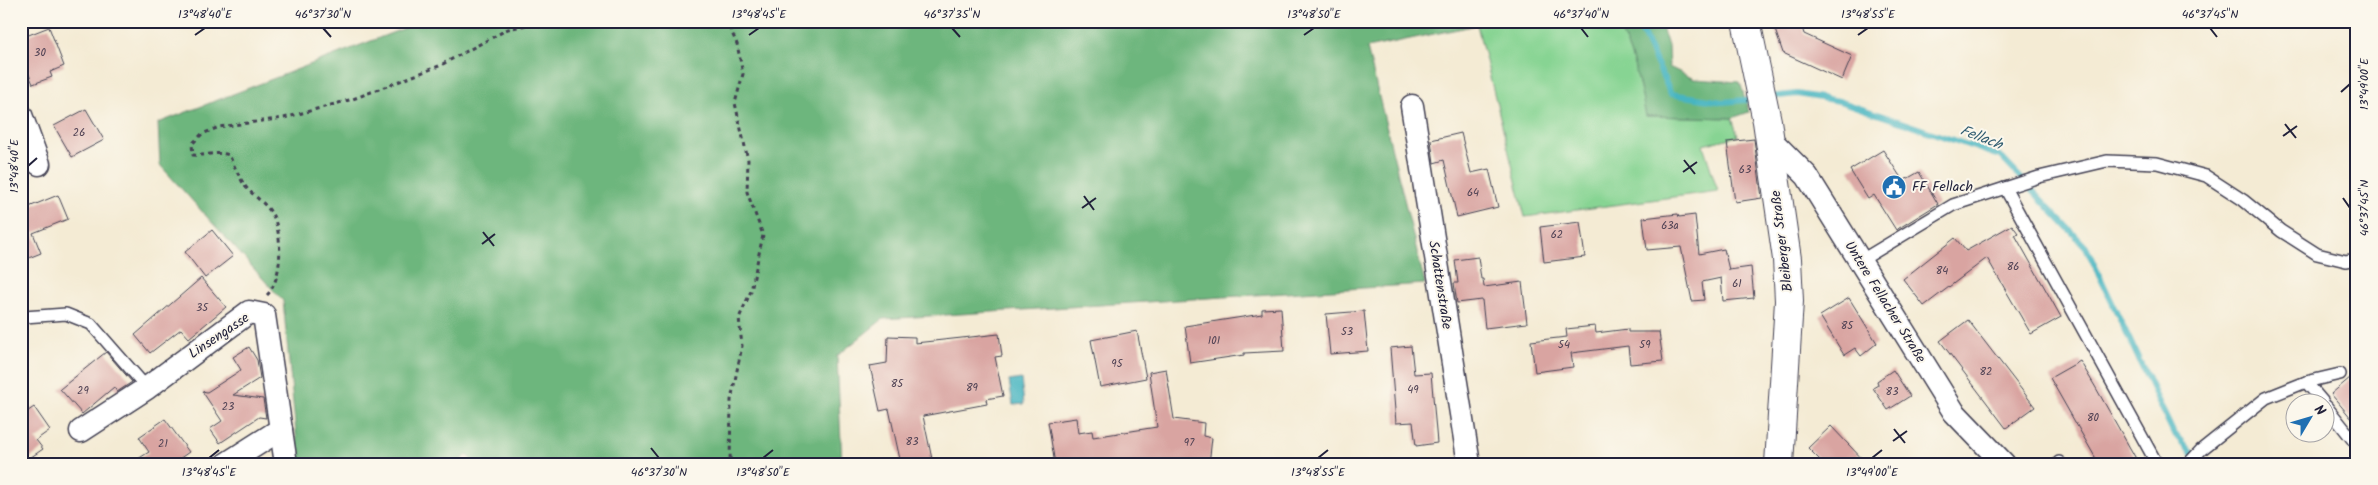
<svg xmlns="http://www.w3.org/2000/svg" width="2378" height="485" viewBox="0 0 2378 485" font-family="Kalam,sans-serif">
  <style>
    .green { fill: #87d493; stroke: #547b67 }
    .forest { fill: #6db67d; stroke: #486c5c }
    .water { fill: #47b5c1; stroke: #346c7e }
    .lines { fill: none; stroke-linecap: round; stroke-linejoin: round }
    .stream { stroke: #47b5c1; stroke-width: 6 }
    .building { fill: #d9a4a1 }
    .lane-casing { stroke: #424052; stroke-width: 14 }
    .street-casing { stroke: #424052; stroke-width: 25 }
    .secondary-casing { stroke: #424052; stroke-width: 30 }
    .path { stroke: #424052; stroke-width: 3; stroke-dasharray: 4 4; stroke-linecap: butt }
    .lane { stroke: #fff; stroke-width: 11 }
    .street { stroke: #fff; stroke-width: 22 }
    .secondary { stroke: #fff; stroke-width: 28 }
    .ticks { fill: none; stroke: #22223b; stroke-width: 2 }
    .labels { text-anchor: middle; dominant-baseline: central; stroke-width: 4; stroke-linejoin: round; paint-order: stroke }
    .number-label { font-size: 11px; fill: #504254 }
    .poi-label { font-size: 14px; fill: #22223b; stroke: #fbf7ec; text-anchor: start }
    .street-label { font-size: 14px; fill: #22223b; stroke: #fbf7ec }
    .water-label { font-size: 15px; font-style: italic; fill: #315d71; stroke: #fbf7ec }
    .neatline { fill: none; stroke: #22223b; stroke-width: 2 }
    .ticks-label { font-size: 12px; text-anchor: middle; fill: #22223b }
  </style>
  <rect width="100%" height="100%" fill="#fbf7ec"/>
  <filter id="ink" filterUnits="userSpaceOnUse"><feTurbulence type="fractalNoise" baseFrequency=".02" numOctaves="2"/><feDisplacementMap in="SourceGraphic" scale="10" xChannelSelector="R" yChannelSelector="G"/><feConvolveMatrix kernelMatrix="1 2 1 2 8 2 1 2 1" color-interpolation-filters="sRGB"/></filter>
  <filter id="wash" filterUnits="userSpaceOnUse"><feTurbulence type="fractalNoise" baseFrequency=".0096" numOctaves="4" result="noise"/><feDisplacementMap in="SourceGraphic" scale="20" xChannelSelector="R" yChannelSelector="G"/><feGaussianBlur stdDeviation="1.12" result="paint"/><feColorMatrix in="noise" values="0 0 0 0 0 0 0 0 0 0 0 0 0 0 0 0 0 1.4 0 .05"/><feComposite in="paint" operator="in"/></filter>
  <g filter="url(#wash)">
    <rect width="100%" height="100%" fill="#f4ebd4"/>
    <path class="green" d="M1486 21H1614C1632 45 1640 87 1646 116L1732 118 1738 136 1703 145 1718 191 1525 217 1477 25Z"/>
    <g class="forest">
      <polygon points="423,21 1486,21 1477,25 1367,48 1425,284 883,319 837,356 842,464 474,464 468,455 454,464 299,464 283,301 160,165 158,123"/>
      <path d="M1614 21H1660L1668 46 1669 67 1694 79 1740 82 1749 112 1732 118 1646 116C1640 87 1632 45 1614 21Z"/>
    </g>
    <polygon class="water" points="1021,379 1024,404 1013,405 1009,381"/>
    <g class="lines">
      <g class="stream">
        <polyline points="1637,21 1671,94 1723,102 1756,99"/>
        <polyline points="1768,97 1797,94 1839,101 2000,156 2086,247 2173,432 2201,464"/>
      </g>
    </g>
    <g id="blocks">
      <g class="building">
        <polygon points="1772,21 1800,21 1804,34 1852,56 1842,80 1783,53"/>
        <polygon points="49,27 64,66 50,72 52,77 33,84 21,56 21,38"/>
        <polygon points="86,109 104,140 72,157 54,126"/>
        <polygon points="1461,133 1471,173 1489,169 1498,207 1457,217 1444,160 1434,163 1431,140"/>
        <polygon points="1754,139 1762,198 1735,202 1727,142"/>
        <polygon points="1883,150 1903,181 1919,172 1938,204 1896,230 1874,195 1868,199 1850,170"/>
        <polygon points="58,195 68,219 33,233 41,253 21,261 21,206 24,209"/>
        <polygon points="1678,214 1679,217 1695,215 1699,254 1724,249 1729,270 1751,267 1754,298 1723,301 1721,278 1702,282 1704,300 1692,301 1681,247 1647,250 1643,218"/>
        <polygon points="1580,222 1585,257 1544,262 1540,227"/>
        <polygon points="2012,225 2018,233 2015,235 2061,317 2031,334 1987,258 1924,306 1903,279 1955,238 1966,251"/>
        <polygon points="212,230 233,256 205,278 185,252"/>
        <polygon points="1478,257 1481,279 1483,279 1484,287 1522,282 1527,323 1485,328 1482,300 1457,303 1454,283 1458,283 1455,260"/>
        <polygon points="201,278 226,307 189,338 181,329 150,353 135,335"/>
        <polygon points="1849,298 1877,343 1861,356 1855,348 1844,355 1820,316"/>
        <polygon points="1281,308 1284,351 1244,353 1244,355 1190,363 1185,326 1262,314 1262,309"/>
        <polygon points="1364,311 1368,351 1330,354 1326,314"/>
        <polygon points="1968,320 2035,407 2006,428 1940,341"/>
        <polygon points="1595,326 1596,333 1628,329 1628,332 1659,332 1663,361 1630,364 1628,346 1571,353 1573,367 1535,372 1531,341 1567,337 1566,329"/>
        <polygon points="1137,331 1146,378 1100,387 1091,340"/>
        <polygon points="999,334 1002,356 995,357 1003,396 986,399 987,404 923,416 933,464 901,464 889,409 880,411 870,366 887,363 888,336 915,337 915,343"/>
        <polygon points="1411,346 1414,374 1431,373 1437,443 1416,446 1413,422 1396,423 1390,348"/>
        <polygon points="249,347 257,360 260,378 233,395 263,399 266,418 259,417 220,443 210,429 222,421 202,391 207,392 241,370 233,357"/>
        <polygon points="106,352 132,382 117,392 114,387 82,414 60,389"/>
        <polygon points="2080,361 2096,388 2139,464 2099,464 2050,378"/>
        <polygon points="1166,369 1174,419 1204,423 1203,436 1212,438 1209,464 1055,464 1048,422 1076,418 1078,433 1092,431 1093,437 1157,427 1149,372"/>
        <polygon points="1893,370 1910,396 1888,410 1873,388 1878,385 1877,381"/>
        <polygon points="2357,372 2357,425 2331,394"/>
        <polygon points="34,407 50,430 36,440 43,449 21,464 21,416"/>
        <polygon points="165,419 189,452 172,464 130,464 149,452 139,437"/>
        <polygon points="1831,426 1867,464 1824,464 1808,448"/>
      </g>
    </g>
  </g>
  <g filter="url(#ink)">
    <use href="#blocks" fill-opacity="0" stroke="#424052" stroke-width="1"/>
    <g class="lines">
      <defs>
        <g id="lane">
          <polyline points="2005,188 2157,464"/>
          <polyline points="1860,261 1953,205 2039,177 2107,161 2157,163 2206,176 2243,200 2281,231 2317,254 2346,261 2357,259"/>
          <polyline points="24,317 66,314 91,324 147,388"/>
          <polyline points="2306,382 2323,402"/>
          <polyline points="2326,406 2357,445"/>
          <polyline points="2059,462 2061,464"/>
          <polyline points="2188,464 2201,450 2266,398 2306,382 2340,374"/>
        </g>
        <g id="street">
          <polyline points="1412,106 1469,464"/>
          <polyline points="21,115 39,164"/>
          <polyline points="1769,138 1807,176 1954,412 2004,464"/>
          <polyline points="81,431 147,388 249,312 264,315 286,464"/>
          <polyline points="226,464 281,429"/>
        </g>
        <polyline id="secondary" points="1746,21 1767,121 1787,259 1789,301 1779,464"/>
      </defs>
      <use href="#lane" class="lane-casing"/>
      <use href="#street" class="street-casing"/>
      <use href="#secondary" class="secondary-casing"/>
      <g class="path">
        <polyline points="708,21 728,24 737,44 743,74 735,103 748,160 747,192 763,235 751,291 739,318 742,346 731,400 730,464"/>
        <path d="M267 295C283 279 283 233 272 214 266 203 253 196 245 186 239 177 234 165 229 155 216 151 206 156 193 155L192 144 202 134 219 127 284 118 353 99 439 66 508 29 545 21"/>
      </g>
      <use href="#lane" class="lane"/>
      <use href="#street" class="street"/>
      <use href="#secondary" class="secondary"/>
    </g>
  </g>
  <path class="ticks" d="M323 28 331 37M952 28 960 37M1581 28 1588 37M2210 28 2217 37M195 35 205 28M749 35 759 28M1304 35 1314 28M1858 35 1868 28M2341 92 2350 84M2285 124 2296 138M2283 136 2297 126M1684 160 1695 174M28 166 37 158M1683 172 1697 162M1084 196 1094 210M2343 198 2350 208M1082 208 1096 198M483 232 494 246M482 244 495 234M1894 429 1905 443M1893 441 1907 431M651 448 659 458M209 458 219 450M763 458 773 450M1318 458 1328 450M1872 458 1882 450"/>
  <defs>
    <symbol id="civic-disc" viewBox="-11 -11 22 22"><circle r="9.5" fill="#1f6fb2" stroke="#fbf7ec"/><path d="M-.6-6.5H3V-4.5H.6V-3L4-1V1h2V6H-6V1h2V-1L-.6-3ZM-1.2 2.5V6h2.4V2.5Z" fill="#fff"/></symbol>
  </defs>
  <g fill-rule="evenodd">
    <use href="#civic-disc" x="1880" y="173" width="28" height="28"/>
  </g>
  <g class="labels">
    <g class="number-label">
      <text x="40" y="53">30</text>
      <text x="79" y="133">26</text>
      <text x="1745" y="170">63</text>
      <text x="1473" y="193">64</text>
      <text x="1670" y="226">63a</text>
      <text x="1557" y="235">62</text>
      <text x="2013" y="267">86</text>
      <text x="1942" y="271">84</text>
      <text x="1737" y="284">61</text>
      <text x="202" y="308">35</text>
      <text x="1847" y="326">85</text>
      <text x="1347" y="332">53</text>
      <text x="1214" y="341">101</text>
      <text x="1564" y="345">54</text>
      <text x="1645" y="345">59</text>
      <text x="1117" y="364">95</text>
      <text x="1986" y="372">82</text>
      <text x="897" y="384">85</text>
      <text x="972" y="388">89</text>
      <text x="1413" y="390">49</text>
      <text x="83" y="391">29</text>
      <text x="1892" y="392">83</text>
      <text x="228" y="407">23</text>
      <text x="2093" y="418">80</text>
      <text x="912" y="442">83</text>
      <text x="1189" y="443">97</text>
      <text x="163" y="444">21</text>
    </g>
    <g class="poi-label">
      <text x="1912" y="187">FF Fellach</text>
    </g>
    <g class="street-label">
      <text transform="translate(1782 241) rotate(-97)">Bleiberger Straße</text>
      <text transform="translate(1440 285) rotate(81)">Schattenstraße</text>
      <text transform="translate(1885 302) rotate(58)">Untere Fellacher Straße</text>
      <text transform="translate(219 336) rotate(-34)">Linsengasse</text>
    </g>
    <g class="water-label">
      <text transform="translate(1981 138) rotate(21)">Fellach</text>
    </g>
  </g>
  <rect width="2378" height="485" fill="none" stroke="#fbf7ec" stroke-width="55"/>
  <g transform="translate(2310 418) rotate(52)"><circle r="24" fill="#fbf7ec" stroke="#a4a2a5"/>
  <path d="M0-4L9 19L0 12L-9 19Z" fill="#1f6fb2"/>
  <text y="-8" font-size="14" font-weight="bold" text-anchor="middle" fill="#22223b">N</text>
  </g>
  <rect x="28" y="28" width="2322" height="430" class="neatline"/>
  <g class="ticks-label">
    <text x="205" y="18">13°48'40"E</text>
    <text x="323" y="18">46°37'30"N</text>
    <text x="759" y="18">13°48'45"E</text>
    <text x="952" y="18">46°37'35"N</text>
    <text x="1314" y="18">13°48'50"E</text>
    <text x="1581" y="18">46°37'40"N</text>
    <text x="1868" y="18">13°48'55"E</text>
    <text x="2210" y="18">46°37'45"N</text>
    <text transform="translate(2364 84) rotate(-90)" y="4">13°49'00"E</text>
    <text transform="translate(14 166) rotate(-90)" y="4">13°48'40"E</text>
    <text transform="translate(2364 208) rotate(-90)" y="4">46°37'45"N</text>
    <text x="209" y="476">13°48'45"E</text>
    <text x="659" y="476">46°37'30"N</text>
    <text x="763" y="476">13°48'50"E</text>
    <text x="1318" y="476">13°48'55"E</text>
    <text x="1872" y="476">13°49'00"E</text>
  </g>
</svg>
